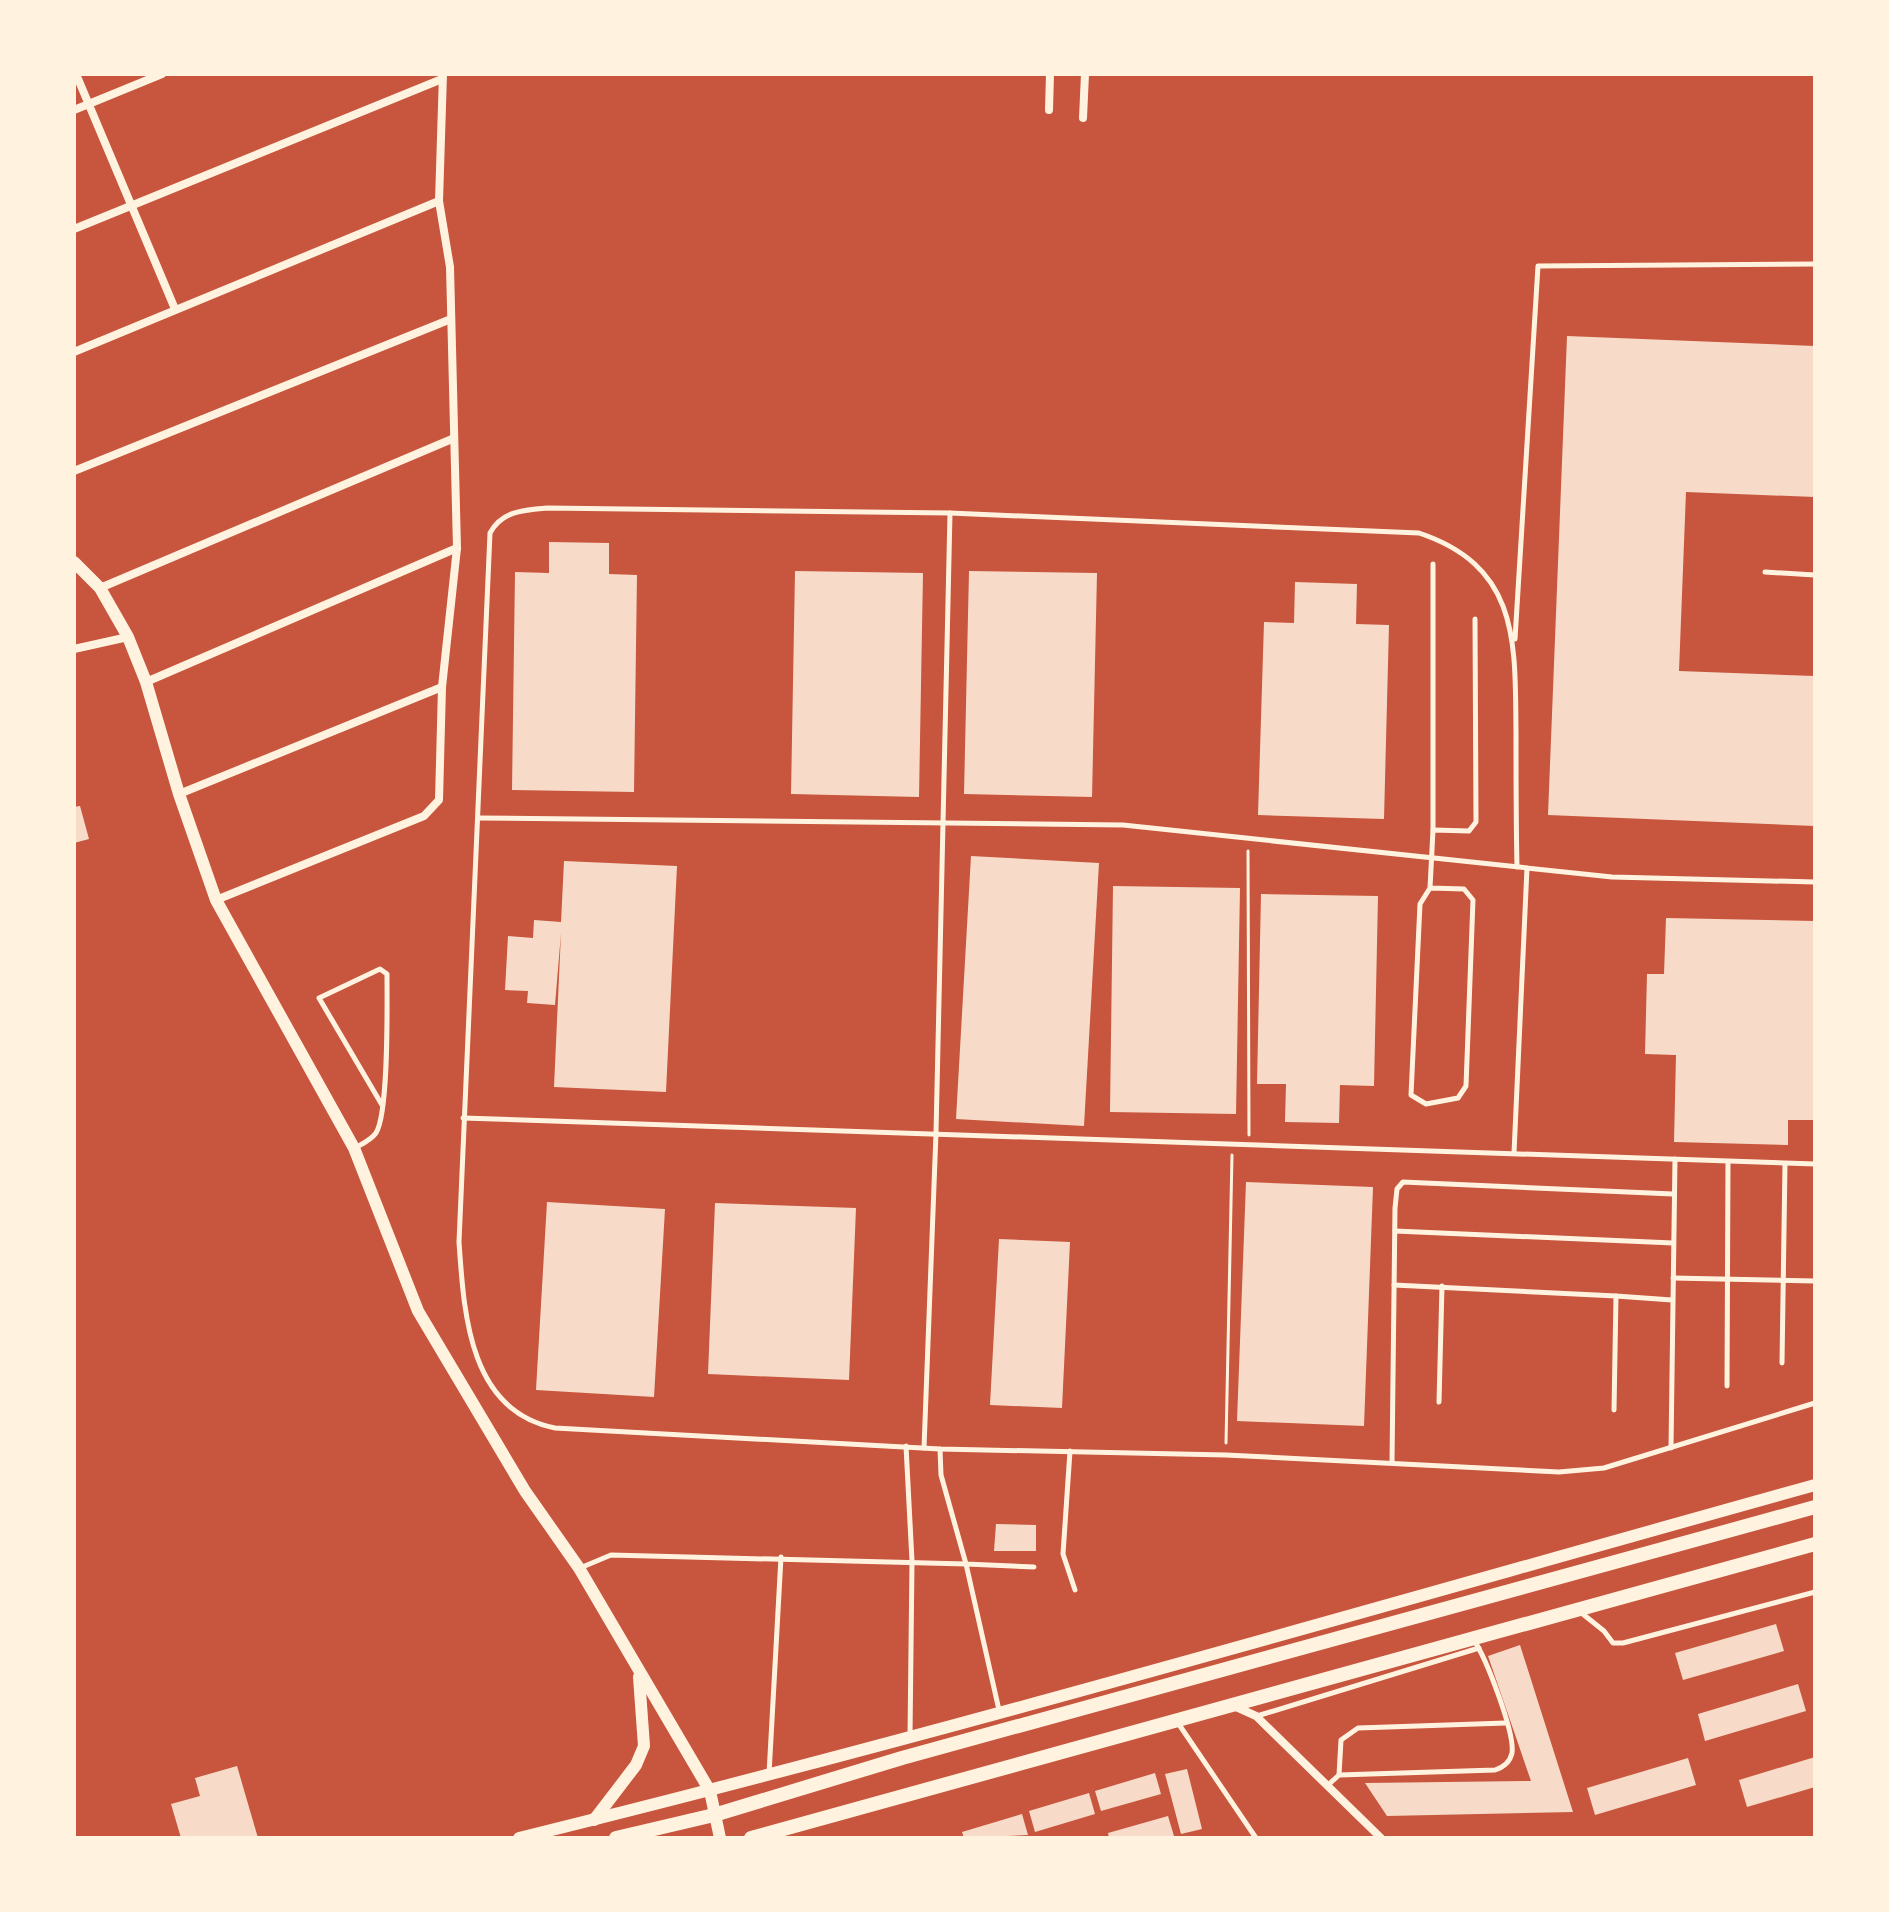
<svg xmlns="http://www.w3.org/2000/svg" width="1889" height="1912" viewBox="0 0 1889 1912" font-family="'Titillium Web',sans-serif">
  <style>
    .building { fill: #f7dbc8 }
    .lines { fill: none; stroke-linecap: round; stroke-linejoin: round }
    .path { stroke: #fff3e0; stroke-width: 3 }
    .service { stroke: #fff3e0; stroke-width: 5 }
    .minor { stroke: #fff3e0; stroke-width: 8 }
    .tertiary { stroke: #fff3e0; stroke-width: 12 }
    .primary { stroke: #fff3e0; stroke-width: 14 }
  </style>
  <rect width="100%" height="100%" fill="#c8553d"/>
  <g class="building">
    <polygon points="1567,336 1815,346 1815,497 1686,492 1679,671 1815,676 1815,826 1548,815"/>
    <polygon points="549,542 609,543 609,574 637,575 634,792 512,790 515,572 549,573"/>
    <polygon points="795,571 923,573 919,797 791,794"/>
    <polygon points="969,571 1097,573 1092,797 964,794"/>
    <polygon points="1295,582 1357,584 1356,624 1389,625 1384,819 1258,815 1264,622 1294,623"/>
    <polygon points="80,806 89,839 74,843 74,807"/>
    <polygon points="971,856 1099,863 1084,1126 956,1119"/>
    <polygon points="564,861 677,866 666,1092 554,1087 561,933 555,1005 527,1003 528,991 505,990 508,936 533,938 534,920 561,922"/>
    <polygon points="1113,886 1240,888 1236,1114 1110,1112"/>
    <polygon points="1261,894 1378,896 1374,1086 1340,1085 1339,1123 1285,1122 1286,1084 1257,1084"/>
    <polygon points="1666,918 1815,921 1815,1120 1788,1120 1788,1145 1674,1142 1676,1055 1645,1054 1647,974 1664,974"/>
    <polygon points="1246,1182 1373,1187 1364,1426 1237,1421"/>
    <polygon points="547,1202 665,1209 654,1397 536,1390"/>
    <polygon points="715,1203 856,1208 849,1380 708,1374"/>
    <polygon points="999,1239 1070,1242 1062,1408 990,1405"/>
    <polygon points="996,1524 1036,1525 1036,1551 994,1551"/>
    <polygon points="1776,1624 1784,1651 1683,1680 1675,1653"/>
    <polygon points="1520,1645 1573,1812 1387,1816 1365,1783 1531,1781 1488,1656"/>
    <polygon points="1798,1684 1806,1711 1705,1741 1698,1714"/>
    <polygon points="1815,1757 1815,1787 1747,1807 1739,1780"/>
    <polygon points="1688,1758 1696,1785 1595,1815 1587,1788"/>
    <polygon points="237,1766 258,1838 181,1838 171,1804 200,1796 195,1778"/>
    <polygon points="1187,1769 1202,1829 1181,1834 1165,1774"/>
    <polygon points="1155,1773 1161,1794 1101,1811 1095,1791"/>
    <polygon points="1089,1793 1095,1814 1035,1832 1029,1811"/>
    <polygon points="1022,1814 1028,1835 964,1838 962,1832"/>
    <polygon points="1168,1816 1174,1836 1109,1838 1108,1833"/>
  </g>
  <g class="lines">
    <g class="path">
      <polyline points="1248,851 1249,1135"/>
      <polyline points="1226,1443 1232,1155"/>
    </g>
    <g class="service">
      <polyline points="1433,564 1433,830"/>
      <polyline points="1765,572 1815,575"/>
      <polyline points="1515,639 1538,266 1815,264"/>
      <polyline points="479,818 1123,825 1612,877 1815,882"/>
      <path d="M1517 867C1516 822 1516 777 1516 733 1515 642 1520 567 1419 533L950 513 547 508C523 510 502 511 490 533L459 1242C464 1314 469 1411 555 1428L940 1449 1226 1455 1559 1472 1604 1468 1815 1403"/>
      <polyline points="1430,888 1464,889 1473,900 1466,1086 1458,1098 1426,1104 1411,1095 1420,904 1430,888 1433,830 1469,831 1476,822 1475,619"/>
      <polyline points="463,1118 1815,1164"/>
      <path d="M355 1148C362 1144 371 1140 376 1133 389 1112 387 1004 387 974L380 969 319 998 382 1105"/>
      <polyline points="1514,1153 1527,868"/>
      <polyline points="1395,1231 1673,1243"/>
      <polyline points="1673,1278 1815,1281"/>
      <polyline points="1394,1285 1616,1296 1614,1410"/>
      <polyline points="1616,1296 1672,1300"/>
      <polyline points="1782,1363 1785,1164"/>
      <polyline points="1727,1386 1728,1162"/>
      <polyline points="1439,1402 1442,1286"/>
      <polyline points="906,1446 912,1561 910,1735"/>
      <polyline points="924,1448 936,1133 950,513"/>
      <polyline points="1671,1448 1675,1159"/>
      <polyline points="940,1449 941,1475 966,1564 1034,1567"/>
      <polyline points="1070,1451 1063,1554 1075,1590"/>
      <polyline points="1392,1463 1395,1208 1397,1189 1403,1182 1673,1194"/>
      <polyline points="580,1568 611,1555 966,1564 999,1710"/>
      <polyline points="1579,1611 1604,1631 1613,1643 1623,1643 1815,1592"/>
      <polyline points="1257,1716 1479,1648"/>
      <polyline points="1178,1723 1256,1838"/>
      <polyline points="769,1774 781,1557"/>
      <polyline points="1339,1775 1341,1740 1358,1728 1506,1723"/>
      <path d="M1328 1785 1339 1775 1495 1770C1504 1767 1510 1762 1512 1753 1515 1733 1486 1657 1473 1639"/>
    </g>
    <g class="minor">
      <polyline points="76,74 175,309"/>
      <polyline points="74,110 162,74"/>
      <polyline points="1049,110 1050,74"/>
      <polyline points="1083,118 1085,74"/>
      <polyline points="74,229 442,79"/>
      <polyline points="74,352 439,201"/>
      <polyline points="74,471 451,319"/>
      <polyline points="100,588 452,439"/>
      <polyline points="74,649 128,637"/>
      <polyline points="146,682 457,548"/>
      <polyline points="179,794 442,687"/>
      <polyline points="216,900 424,816 439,800 442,687 457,548 450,267 439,201 443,74"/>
      <polyline points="1234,1706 1256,1716 1381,1838"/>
    </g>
    <g class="tertiary">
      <polyline points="74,562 100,588 128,637 146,682 179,794 216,900 354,1148 418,1311 525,1491 579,1568 710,1791 720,1838"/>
      <polyline points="594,1820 636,1765 644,1746 639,1677"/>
      <path d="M519 1838C954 1731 1384 1605 1815 1485"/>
    </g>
    <g class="primary">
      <polyline points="616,1838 714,1815 902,1758 1815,1507"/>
      <polyline points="751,1838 1815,1544"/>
    </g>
  </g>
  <rect width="1889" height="1912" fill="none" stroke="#fff3e0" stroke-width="152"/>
</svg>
